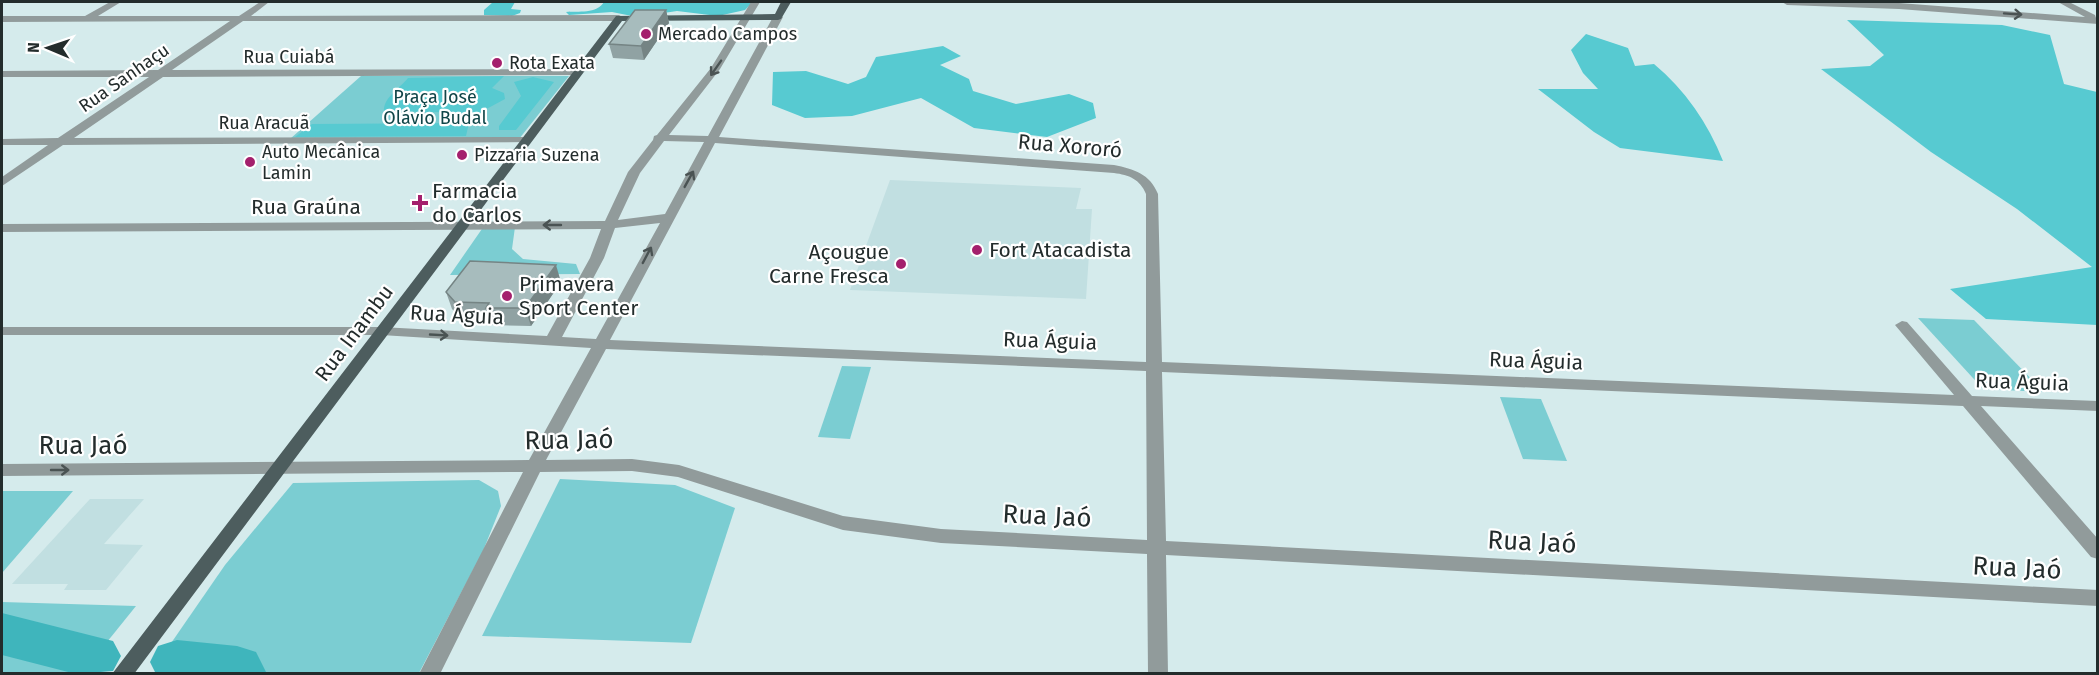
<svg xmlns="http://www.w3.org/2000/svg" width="2099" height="675" viewBox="0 0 2099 675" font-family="'Fira Sans',sans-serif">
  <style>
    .built { fill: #c1dfe1 }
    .green { fill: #7bcdd2 }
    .forest { fill: #57cad1 }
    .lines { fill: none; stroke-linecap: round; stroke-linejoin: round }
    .river { fill: #3fb5bc; fill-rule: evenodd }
    .minor { fill: #919b9b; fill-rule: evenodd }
    .major { fill: #4d5d5e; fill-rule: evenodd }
    .wall { fill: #90a2a3 }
    .shaded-wall { fill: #758484 }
    .building { fill: #a7bcbd; stroke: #758484; stroke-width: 1.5 }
    .oneway { stroke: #4a5353 }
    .poi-dot { fill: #a4206d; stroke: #fff; stroke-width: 2 }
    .labels { text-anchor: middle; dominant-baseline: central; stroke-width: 4.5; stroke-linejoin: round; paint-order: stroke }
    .far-poi-label { font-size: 18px; fill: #232c2c; stroke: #fff; text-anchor: start }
    .far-street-label { font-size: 18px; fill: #232c2c; stroke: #fff }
    .far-park-label { font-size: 18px; fill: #104548; stroke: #fff }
    .street-label { font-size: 21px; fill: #232c2c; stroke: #fff }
    .poi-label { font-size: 21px; fill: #232c2c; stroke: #fff; text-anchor: start }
    .near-street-label { font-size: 26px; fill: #232c2c; stroke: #fff }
  </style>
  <rect width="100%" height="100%" fill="#d5ebec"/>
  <g class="built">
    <polygon points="890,180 1081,188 1076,209 1092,209 1086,299 850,290"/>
    <polygon points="90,499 144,499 104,544 143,545 106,590 64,590 68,584 12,584"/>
  </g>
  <g class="green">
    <polygon points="361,76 569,76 519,139 290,139"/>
    <polygon points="484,226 515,227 512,249 523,259 576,264 580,274 450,275"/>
    <polygon points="1918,318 1974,320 2044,392 1983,389"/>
    <polygon points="842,366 871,367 850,439 818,437"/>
    <polygon points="1500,397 1541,399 1567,461 1523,459"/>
    <polygon points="560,479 675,485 735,508 691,643 482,636"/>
    <polygon points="479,480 498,491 501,506 483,551 419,673 161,672 167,649 225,565 293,483"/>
    <polygon points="2,491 73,491 2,573"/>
    <polygon points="2,602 136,606 82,673 2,674"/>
  </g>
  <g class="forest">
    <polygon points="493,2 515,2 511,9 521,10 520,13 512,16 484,15 484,10"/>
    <path d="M604 2H753L745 10 718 16 677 11 637 17 612 12 569 15 566 12C578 11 597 14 604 2Z"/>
    <polygon points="1847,20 2002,25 2050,35 2064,84 2097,92 2097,325 1986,319 1950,289 2092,267 2017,209 1931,152 1821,69 1870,66 1884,55"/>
    <path d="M1586 34 1628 48 1635 66 1654 64C1685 90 1708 123 1723 161L1620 148 1594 132 1538 89H1598L1583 73 1571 50Z"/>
    <polygon points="943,46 961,56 940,65 969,79 973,91 1016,104 1069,94 1093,103 1096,118 1047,137 974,128 921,98 852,116 805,118 772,105 773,72 806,71 848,84 866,77 876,57"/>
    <path d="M504 76 492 88 504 93 505 99 479 113 384 111C383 98 400 88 408 78Z"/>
    <polygon points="533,77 554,82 516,130 499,130 499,126 521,96 514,82"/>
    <polygon points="469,123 466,136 295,137 312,124"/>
  </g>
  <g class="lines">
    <g class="river">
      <polygon points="2,613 113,641 121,656 113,671 76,674 2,655"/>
      <polygon points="177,640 237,646 256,652 267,674 156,674 150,662 158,646"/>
    </g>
    <g class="minor">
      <polygon points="110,2 121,2 98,16 239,16 260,2 269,2 251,16 619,15 624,18 619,21 243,21 172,70 577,69 582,72 577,75 163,77 74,138 526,137 532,140 530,142 63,145 2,186 2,177 48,145 2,145 2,139 58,138 149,77 2,77 2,71 158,70 230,21 2,22 2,16 85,16"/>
      <path d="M751 2H760L720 69 669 135 708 136 773 17 778 14 783 17 719 137 1114 165C1134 169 1150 174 1158 194L1162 362 1954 395 1895 325 1902 321 1907 322 1972 396 2098 401V411L1981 406 2098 539V559L2091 557 1963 406 1162 372 1166 541 2098 590V606L1166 555 1168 674H1148L1147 554 941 543 843 530 678 477 632 471 540 472 440 674H419L523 472 2 476V464L529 460 591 348 381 335H2V327H381L547 336 590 258 601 229 2 232V224L605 221 628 172 653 140 654 136 657 135 711 68ZM664 141 704 142 665 214 618 220 640 173ZM715 143 1114 173C1129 175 1140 179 1146 194V362L610 340ZM660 223 596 339 562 337 604 258 615 228ZM606 349 1146 371 1147 540 941 529 843 516 679 465 632 459 546 460Z"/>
      <polygon points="1782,2 1899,3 2085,17 2058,2 2069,2 2095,15 2098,24 1899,9 1787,5"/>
    </g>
    <polygon class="major" points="781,2 791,2 781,19 778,20 622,21 134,674 112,674 616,16 775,14"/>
  </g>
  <g class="wall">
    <polygon points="666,10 669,23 644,60 613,58 609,44"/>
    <polygon points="561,282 531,326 492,325 491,320 462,320 452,309 446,292"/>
  </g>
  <g class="shaded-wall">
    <polygon points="666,10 669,23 644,60 641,46"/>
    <polygon points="556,265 561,282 531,326 525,308"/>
  </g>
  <g class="building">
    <polygon points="635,10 666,10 641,46 609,44"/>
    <polygon points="470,261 556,265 525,308 486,308 489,303 455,302 446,292"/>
  </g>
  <defs><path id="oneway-shaft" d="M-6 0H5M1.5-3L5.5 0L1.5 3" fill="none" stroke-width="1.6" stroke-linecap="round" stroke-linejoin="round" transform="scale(1.5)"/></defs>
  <g class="oneway">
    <use href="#oneway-shaft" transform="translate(2013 14) rotate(4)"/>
    <use href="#oneway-shaft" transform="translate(716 68) rotate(125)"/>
    <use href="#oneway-shaft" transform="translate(689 179) rotate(-61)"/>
    <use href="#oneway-shaft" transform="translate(552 225) rotate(180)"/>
    <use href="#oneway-shaft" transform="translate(647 255) rotate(-62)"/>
    <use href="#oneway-shaft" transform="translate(439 335) rotate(3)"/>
    <use href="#oneway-shaft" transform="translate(60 470)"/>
  </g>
  <g class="poi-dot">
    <circle cx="646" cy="34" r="6"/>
    <circle cx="497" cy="63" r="6"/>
    <circle cx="462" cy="155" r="6"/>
    <circle cx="250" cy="162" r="6"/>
    <path d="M417 194h6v6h6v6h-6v6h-6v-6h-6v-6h6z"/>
    <circle cx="977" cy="250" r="6"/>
    <circle cx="901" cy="264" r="6"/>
    <circle cx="507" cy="296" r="6"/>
  </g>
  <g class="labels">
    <g class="far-poi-label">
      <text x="658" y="34">Mercado Campos</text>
      <text x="509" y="63">Rota Exata</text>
      <text x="262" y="152">Auto Mecânica<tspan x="262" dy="21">Lamin</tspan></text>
      <text x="474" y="155">Pizzaria Suzena</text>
    </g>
    <g class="far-street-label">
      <text x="289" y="57">Rua Cuiabá</text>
      <text transform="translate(124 78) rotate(-35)">Rua Sanhaçu</text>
      <text x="264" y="123">Rua Aracuã</text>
    </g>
    <g class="far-park-label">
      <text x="435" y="97">Praça José<tspan x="435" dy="21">Olávio Budal</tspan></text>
    </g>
    <g class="street-label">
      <text transform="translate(1070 146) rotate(5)">Rua Xororó</text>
      <text x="306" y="207">Rua Graúna</text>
      <text transform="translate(457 315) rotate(3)">Rua Águia</text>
      <text transform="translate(354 333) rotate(-53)">Rua Inambu</text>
      <text transform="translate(1050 341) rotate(2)">Rua Águia</text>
      <text transform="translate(1536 361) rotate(2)">Rua Águia</text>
      <text transform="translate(2022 382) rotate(2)">Rua Águia</text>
    </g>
    <g class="poi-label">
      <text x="432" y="191">Farmacia<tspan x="432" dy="24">do Carlos</tspan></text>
      <text x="989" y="250">Fort Atacadista</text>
      <text x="889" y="252" text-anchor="end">Açougue<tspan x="889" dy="24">Carne Fresca</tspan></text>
      <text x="519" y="284">Primavera<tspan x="519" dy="24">Sport Center</tspan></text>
    </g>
    <g class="near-street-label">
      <text transform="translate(569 440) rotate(-1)">Rua Jaó</text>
      <text x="83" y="445">Rua Jaó</text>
      <text transform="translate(1047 516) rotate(3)">Rua Jaó</text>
      <text transform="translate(1532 542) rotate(3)">Rua Jaó</text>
      <text transform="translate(2017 568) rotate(3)">Rua Jaó</text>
    </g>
  </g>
  <rect width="2099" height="675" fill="none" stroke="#232c2c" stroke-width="6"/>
  <g transform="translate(48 48) rotate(272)" stroke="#ffffff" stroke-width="4.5" paint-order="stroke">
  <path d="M0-4.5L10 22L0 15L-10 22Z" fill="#232c2c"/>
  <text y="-9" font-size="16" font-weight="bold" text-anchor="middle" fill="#232c2c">N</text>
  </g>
</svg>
